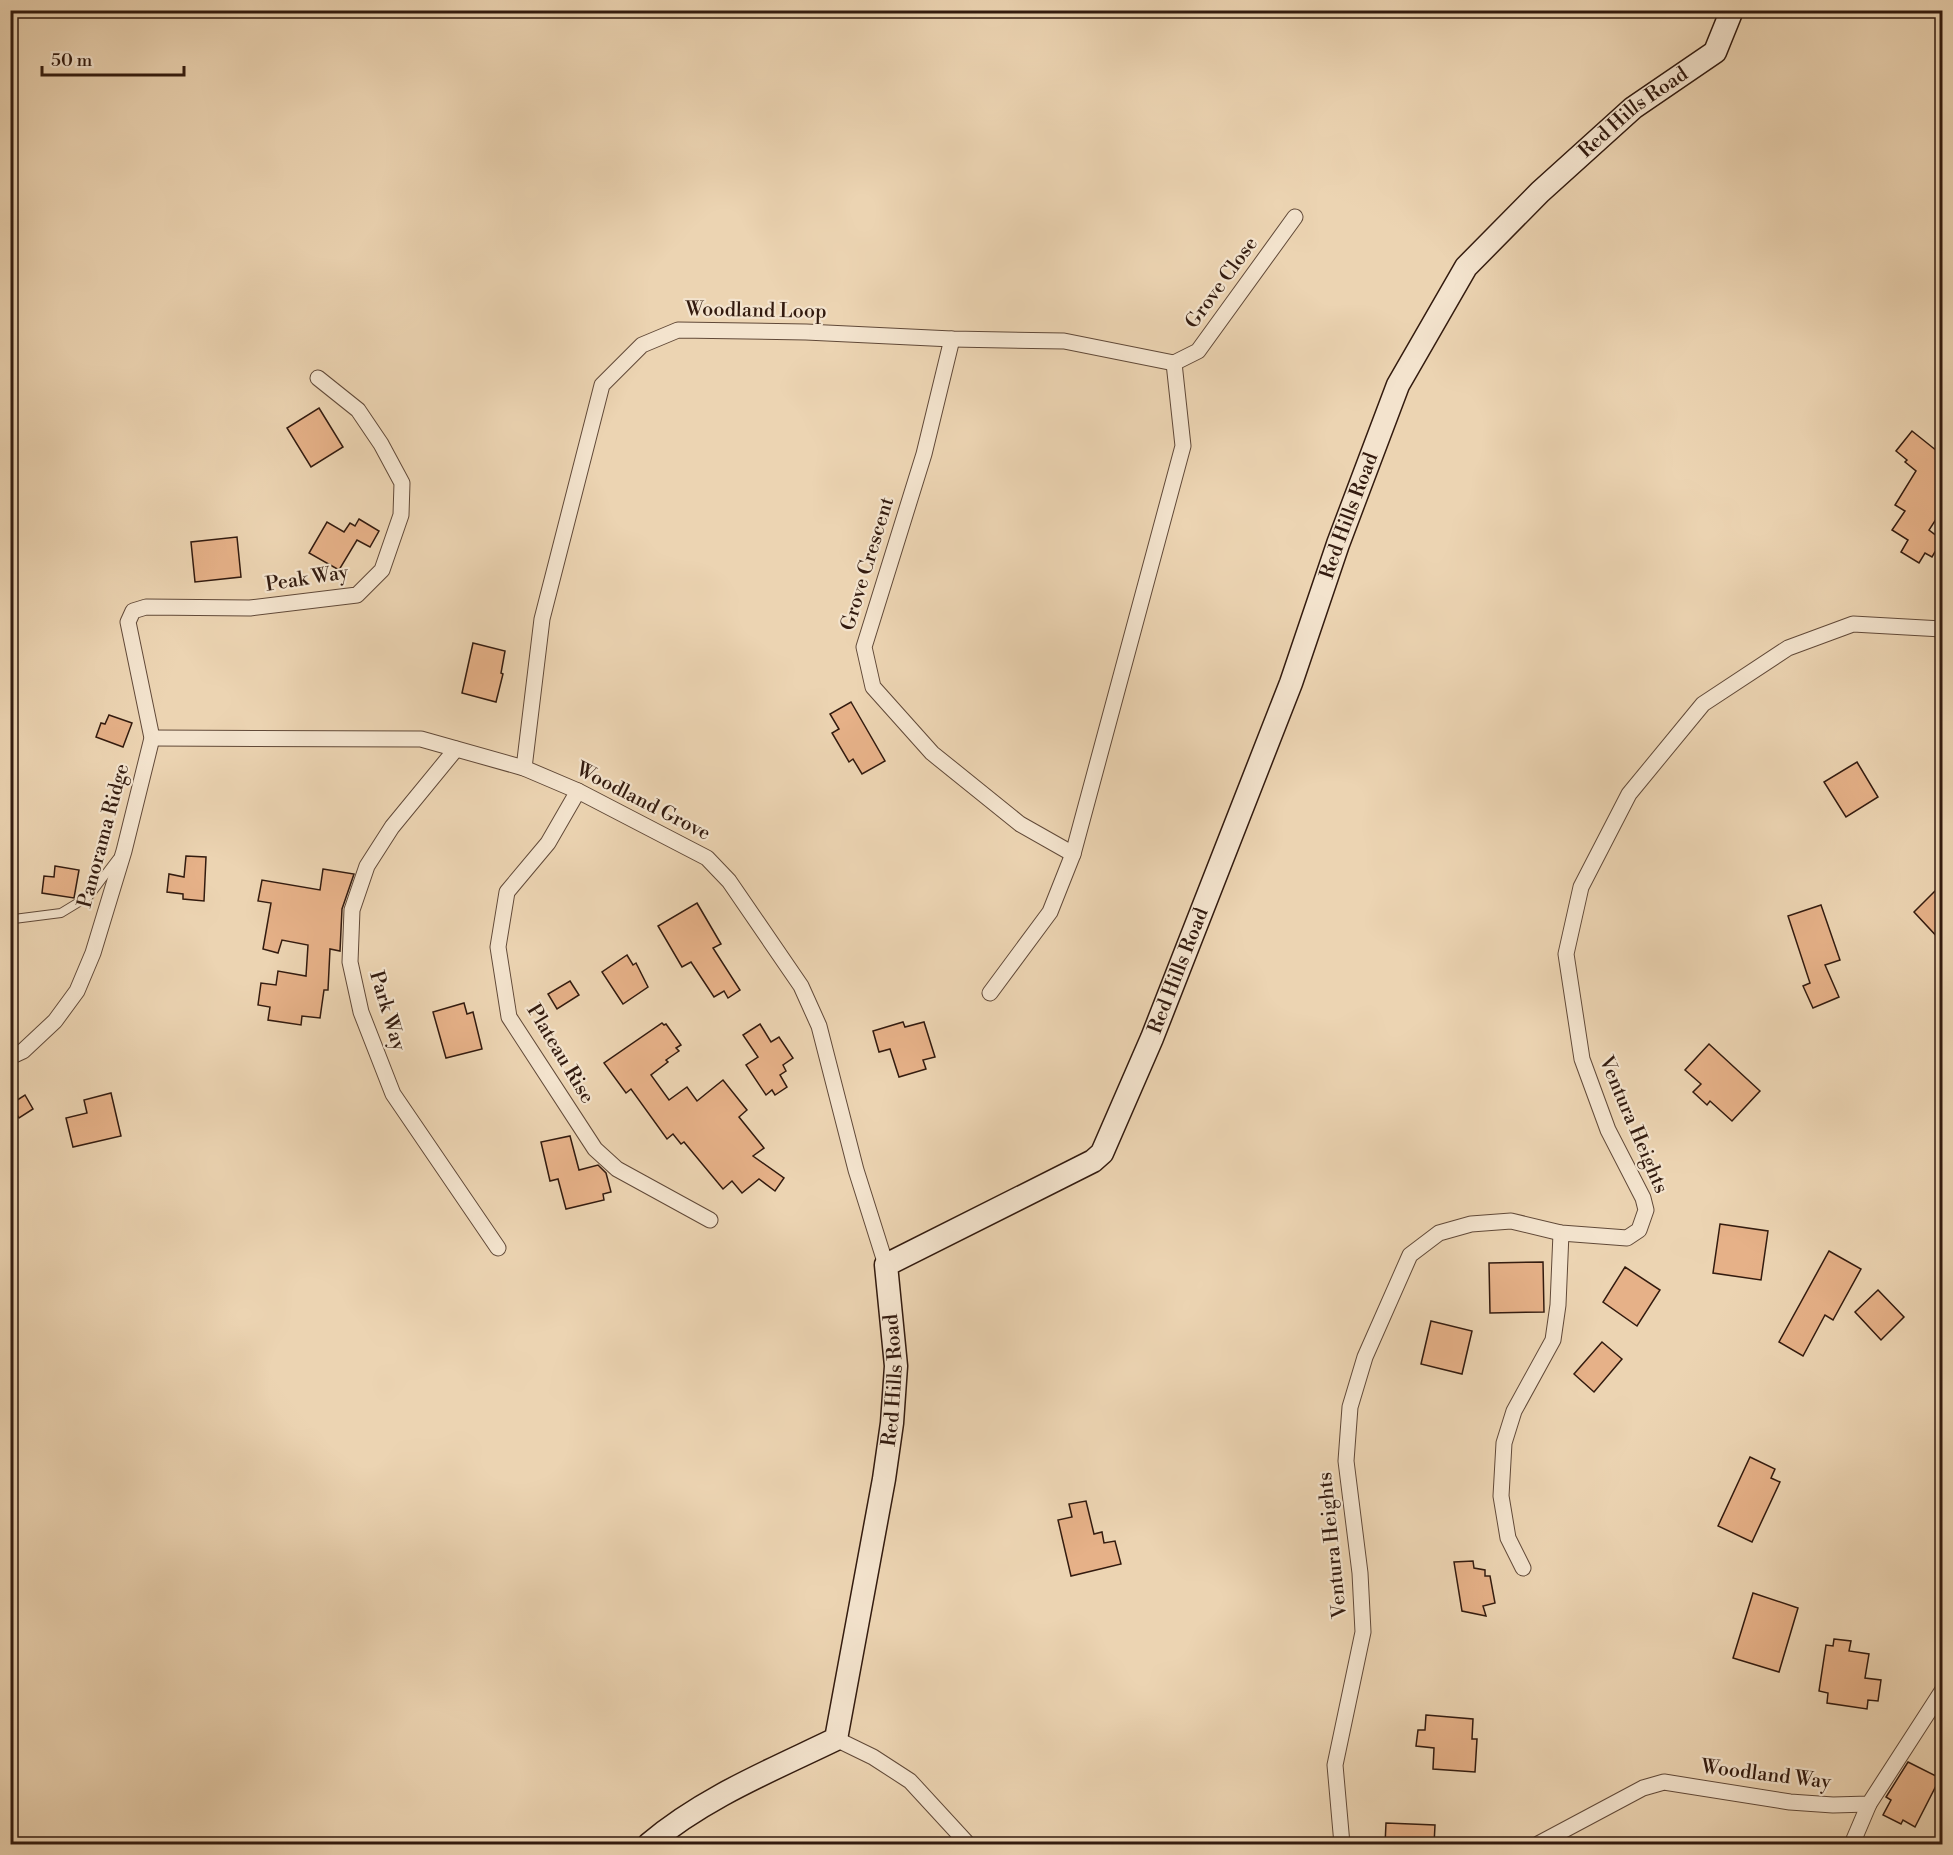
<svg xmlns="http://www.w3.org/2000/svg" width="1953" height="1855" viewBox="0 0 1953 1855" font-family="'Libre Bodoni',serif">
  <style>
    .building { fill: #e6b188; stroke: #331b0f; stroke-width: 1.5 }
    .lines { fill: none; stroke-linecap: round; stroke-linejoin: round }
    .service-casing { stroke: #614938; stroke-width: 10 }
    .minor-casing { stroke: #614938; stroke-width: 17 }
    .secondary-casing { stroke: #331b0f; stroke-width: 25 }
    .service { stroke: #f3e3cd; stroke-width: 8 }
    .minor { stroke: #f3e3cd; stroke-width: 15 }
    .secondary { stroke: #f3e3cd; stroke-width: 22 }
    .labels { text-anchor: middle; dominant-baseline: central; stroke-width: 4.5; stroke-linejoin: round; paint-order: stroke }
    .street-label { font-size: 20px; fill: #331b0f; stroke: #f3e3cd }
  </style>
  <rect width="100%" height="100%" fill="#ecd4b2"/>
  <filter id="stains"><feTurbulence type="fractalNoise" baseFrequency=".00333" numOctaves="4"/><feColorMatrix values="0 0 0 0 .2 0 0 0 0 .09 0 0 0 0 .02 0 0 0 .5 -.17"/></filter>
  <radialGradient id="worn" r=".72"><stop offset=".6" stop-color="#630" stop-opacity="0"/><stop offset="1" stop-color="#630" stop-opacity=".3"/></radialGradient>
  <g class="building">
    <polygon points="319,408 343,447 311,467 287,428"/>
    <polygon points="1912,431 1942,455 1942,510 1929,530 1942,540 1932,557 1925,553 1919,563 1901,552 1908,540 1892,530 1905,511 1895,505 1916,471 1905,462 1907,460 1896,451"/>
    <polygon points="359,519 379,531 370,547 357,540 339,570 309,553 327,522 344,532 350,523 355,526"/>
    <polygon points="237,537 241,577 195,582 191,542"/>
    <polygon points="473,643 505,651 501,673 503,674 496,702 462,693"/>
    <polygon points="851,702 885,761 862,774 853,759 849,762 832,733 839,729 830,714"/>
    <polygon points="109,715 132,723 123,747 96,737 101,723 105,724"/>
    <polygon points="1857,762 1878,797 1846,817 1824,782"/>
    <polygon points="186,856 206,857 204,901 183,899 183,894 167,892 169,874 184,877"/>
    <polygon points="55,866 79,870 74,898 42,893 44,876 54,877"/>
    <polygon points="323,869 354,874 342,909 340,951 330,949 328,990 324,990 320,1018 302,1016 301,1025 268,1020 270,1007 258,1005 261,983 276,985 278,971 306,976 308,945 282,940 278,953 263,949 271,903 258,901 262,880 320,890"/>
    <polygon points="1942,884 1942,942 1914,912"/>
    <polygon points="697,903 721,944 713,948 740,990 728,998 724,991 714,997 691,962 682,967 658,926"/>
    <polygon points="1821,905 1840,960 1825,965 1839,997 1813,1008 1803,986 1810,983 1788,916"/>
    <polygon points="627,955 633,965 636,963 648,987 623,1004 602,972"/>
    <polygon points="570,981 579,995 557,1009 548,994"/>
    <polygon points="464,1003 467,1014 473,1012 482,1049 446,1058 433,1012"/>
    <polygon points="903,1022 905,1027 924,1022 935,1057 923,1060 926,1069 899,1077 890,1049 879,1052 873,1031"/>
    <polygon points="662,1023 664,1025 666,1024 681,1045 676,1048 679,1051 666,1060 668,1062 651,1075 669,1100 687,1087 697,1101 723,1080 747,1110 739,1117 764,1148 753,1156 784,1178 775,1191 759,1179 742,1193 732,1181 723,1189 684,1142 681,1144 673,1134 667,1139 631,1089 626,1093 604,1063"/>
    <polygon points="760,1024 771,1042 779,1037 793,1058 783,1065 786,1071 780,1075 787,1087 775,1095 772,1090 766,1095 746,1065 758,1057 743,1035"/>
    <polygon points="1709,1044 1760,1091 1732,1121 1710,1101 1707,1105 1693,1092 1701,1084 1685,1070"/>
    <polygon points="111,1093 121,1136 73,1147 66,1118 87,1113 84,1100"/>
    <polygon points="25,1095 33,1109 19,1118 11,1104"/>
    <polygon points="570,1136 579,1170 598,1165 606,1173 611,1192 603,1194 604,1200 566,1209 558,1179 550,1181 541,1142"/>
    <polygon points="1720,1224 1768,1231 1761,1280 1713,1273"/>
    <polygon points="1829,1251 1861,1269 1833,1320 1825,1315 1803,1356 1779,1342"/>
    <polygon points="1543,1262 1544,1312 1490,1313 1489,1263"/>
    <polygon points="1625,1267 1660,1290 1637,1326 1603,1302"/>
    <polygon points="1878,1290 1904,1317 1881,1340 1855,1312"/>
    <polygon points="1431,1321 1472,1331 1462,1374 1421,1364"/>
    <polygon points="1602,1342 1622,1359 1594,1392 1574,1374"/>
    <polygon points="1750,1457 1775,1469 1771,1478 1780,1482 1752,1542 1718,1526"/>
    <polygon points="1086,1501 1094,1534 1102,1532 1104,1543 1115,1541 1121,1564 1071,1576 1058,1520 1072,1517 1069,1504"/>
    <polygon points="1473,1561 1474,1568 1485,1570 1485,1576 1490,1576 1495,1603 1483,1606 1486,1616 1462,1611 1454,1562"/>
    <polygon points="1753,1593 1798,1608 1779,1672 1733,1658"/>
    <polygon points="1834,1639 1851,1641 1849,1651 1869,1654 1865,1678 1881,1680 1878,1701 1868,1700 1867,1709 1827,1703 1828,1693 1819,1691 1826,1645 1833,1646"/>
    <polygon points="1426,1715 1473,1719 1472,1739 1477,1739 1475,1772 1433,1769 1434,1748 1416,1746 1418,1730 1425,1730"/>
    <polygon points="1908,1762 1940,1778 1915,1827 1903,1820 1901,1824 1883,1815 1891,1800 1886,1797"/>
    <polygon points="1386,1823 1435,1825 1434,1845 1385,1845"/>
  </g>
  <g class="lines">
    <defs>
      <polyline id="service" points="14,919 61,913 89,896 117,859"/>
      <g id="minor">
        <polyline points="952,339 924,454 864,647 873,687 932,753 1020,824 1073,854"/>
        <polyline points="1174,363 1198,351 1295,217"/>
        <polyline points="152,738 421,739 524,768 578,791 707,858 729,881 801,986 819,1026 856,1170 886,1265"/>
        <polyline points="456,749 392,827 367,866 352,910 350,962 361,1012 393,1094 498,1248"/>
        <polyline points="524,768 542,619 602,385 642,345 678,330 806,332 952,339 1064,341 1174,363"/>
        <polyline points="578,791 548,843 507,892 498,947 509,1017 595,1149 617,1169 710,1220"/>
        <polyline points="990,993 1050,912 1073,854 1183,446 1174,363"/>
        <polyline points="10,1057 23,1051 55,1021 77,991 93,953 124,851 152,738 128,622 133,611 146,607 250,608 357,595 382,570 401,515 402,483 381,444 358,410 318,378"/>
        <polyline points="1523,1568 1508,1538 1501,1496 1504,1443 1514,1411 1553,1340 1558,1305 1561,1233"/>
        <polyline points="836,1739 873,1757 910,1781 968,1844"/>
        <polyline points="1342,1844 1335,1765 1363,1632 1360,1573 1346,1461 1350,1407 1365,1357 1410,1255 1439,1233 1471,1224 1511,1221 1561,1233 1627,1238 1639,1230 1646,1210 1643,1198 1608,1130 1582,1059 1566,954 1581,887 1629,794 1703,704 1788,648 1853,624 1942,629"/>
        <polyline points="1538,1844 1643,1788 1664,1782 1790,1802 1833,1805 1869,1804 1942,1691"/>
        <polyline points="1852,1844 1869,1804"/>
      </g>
      <g id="secondary">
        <path id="s1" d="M649 1844C703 1798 772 1770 836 1739L884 1479 892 1423 896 1366 886 1265 1093 1161 1102 1153 1152 1038 1291 683 1338 544 1398 385 1466 267 1540 192 1633 108 1715 52 1732 10"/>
      </g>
    </defs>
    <use href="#service" class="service-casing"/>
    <use href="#minor" class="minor-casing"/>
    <use href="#secondary" class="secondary-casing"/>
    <use href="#service" class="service"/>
    <use href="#minor" class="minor"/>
    <use href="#secondary" class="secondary"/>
  </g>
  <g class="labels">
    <g class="street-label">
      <text stroke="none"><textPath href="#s1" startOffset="2126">Red Hills Road</textPath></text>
      <text transform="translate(1222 283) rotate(-54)">Grove Close</text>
      <text transform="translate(756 311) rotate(1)">Woodland Loop</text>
      <text stroke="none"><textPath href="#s1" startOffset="1622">Red Hills Road</textPath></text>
      <text transform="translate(868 564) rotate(-73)">Grove Crescent</text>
      <text transform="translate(307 579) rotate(-9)">Peak Way</text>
      <text transform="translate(643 802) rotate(27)">Woodland Grove</text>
      <text transform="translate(104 836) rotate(-75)">Panorama Ridge</text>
      <text stroke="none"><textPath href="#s1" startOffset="1136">Red Hills Road</textPath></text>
      <text transform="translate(387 1011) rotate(73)">Park Way</text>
      <text transform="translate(560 1054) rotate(59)">Plateau Rise</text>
      <text transform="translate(1633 1125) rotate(67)">Ventura Heights</text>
      <text stroke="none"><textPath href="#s1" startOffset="579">Red Hills Road</textPath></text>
      <text transform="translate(1333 1545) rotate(-96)">Ventura Heights</text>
      <text transform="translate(1766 1775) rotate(7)">Woodland Way</text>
    </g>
  </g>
  <rect width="1953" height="1855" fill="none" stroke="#ecd4b2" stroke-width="36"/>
  <rect x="12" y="12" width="1929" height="1831" fill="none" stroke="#331b0f" stroke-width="3"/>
  <rect x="18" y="18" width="1917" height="1819" fill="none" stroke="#331b0f" stroke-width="1.5"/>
  <path d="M42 66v9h142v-9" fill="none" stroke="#331b0f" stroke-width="3"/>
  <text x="51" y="66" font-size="18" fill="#331b0f" stroke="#f3e3cd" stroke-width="4.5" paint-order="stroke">50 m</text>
  <rect width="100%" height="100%" filter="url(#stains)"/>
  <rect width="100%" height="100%" fill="url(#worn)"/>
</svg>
